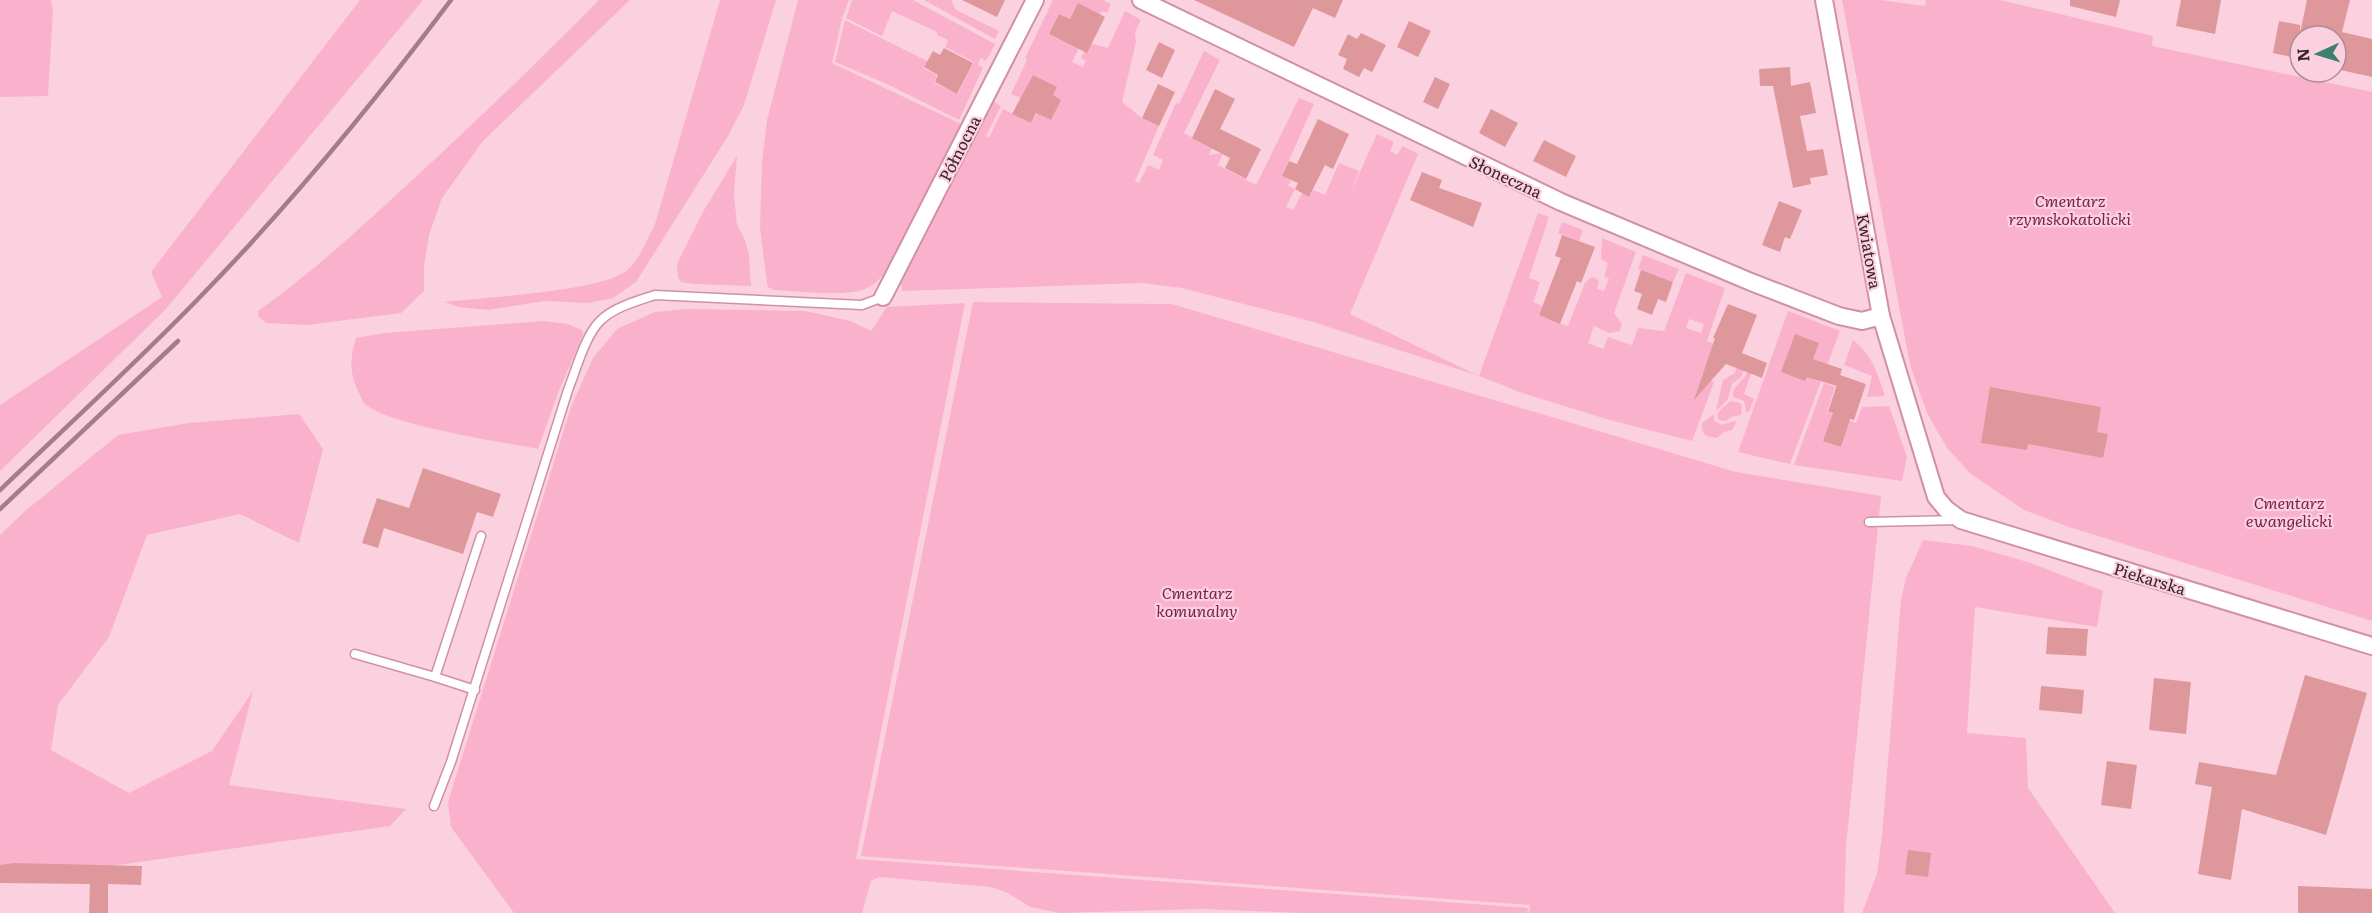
<svg xmlns="http://www.w3.org/2000/svg" width="2372" height="913" viewBox="0 0 2372 913" font-family="Literata,serif">
  <style>
    .green { fill: #fab2cc; fill-rule: evenodd }
    .building { fill: #de989c }
    .lines { fill: none; stroke-linecap: round; stroke-linejoin: round }
    .lane-casing { stroke: #d190a8; stroke-width: 11 }
    .street-casing { stroke: #d190a8; stroke-width: 20 }
    .lane { stroke: #fff; stroke-width: 8 }
    .street { stroke: #fff; stroke-width: 16 }
    .rail { stroke: #a17e8a; stroke-width: 4.5 }
    .labels { text-anchor: middle; dominant-baseline: central; stroke-width: 4.5; stroke-linejoin: round; paint-order: stroke }
    .street-label { font-size: 16px; fill: #3c222c; stroke: #fbd1df }
    .park-label { font-size: 16px; font-style: italic; fill: #7b214b; stroke: #fbd1df }
  </style>
  <rect width="100%" height="100%" fill="#fbd1df"/>
  <g class="green">
    <polygon points="0,0 51,0 53,10 48,96 0,97"/>
    <polygon points="360,0 423,0 165,310 0,471 0,405 162,297 151,272"/>
    <path d="M599 0H630L483 141 442 198 429 235 424 266V291L401 313 307 325 266 323 259 317 258 311C312 273 360 228 408 184 473 124 537 63 599 0Z"/>
    <path d="M720 0H776L744 105 728 136 636 282 613 298 588 303 544 301 488 310 459 307 444 302C483 297 599 292 626 271 640 260 647 239 655 224Z"/>
    <path d="M798 0H849L842 19 832 63 961 124 887 271C881 278 874 285 865 289 845 297 797 291 774 290L768 287 767 283 760 228 762 162 767 120Z"/>
    <polygon points="852,0 913,0 995,44 986,61 980,58 978,65 983,68 959,120 887,84 835,62 845,20 927,61 923,68 937,75 934,83 958,94 974,62 945,47 948,40 937,35 937,32 892,11 882,36 846,18"/>
    <polygon points="924,0 951,0 956,10 999,31 995,39"/>
    <path d="M1053 0H1103L1111 4 1107 13 1102 11 1100 15 1078 4 1070 19 1059 14 1049 34 1058 39 1061 34 1081 44 1072 62 1083 67 1086 61 1081 58 1089 43 1108 48 1125 11 1141 20 1135 32 1136 42 1122 102 1142 118 1159 126 1135 181 1139 183 1148 165 1159 170 1163 160 1153 155 1176 103 1179 104 1204 51 1220 60 1184 133 1212 148 1209 155 1223 153 1218 165 1256 185 1299 98 1314 104 1282 176 1291 180 1288 186 1295 189 1286 207 1293 210 1302 193 1309 197 1313 190 1325 195 1339 163 1359 171 1350 194 1377 134 1394 142 1390 151 1397 155 1403 146 1418 154 1350 314 1479 376 1538 213 1549 217 1529 278 1540 282 1533 302 1542 306 1539 315 1568 326 1585 283 1592 277 1596 278 1599 282 1597 289 1604 291 1609 278 1604 277 1608 263 1601 259 1602 238 1636 252 1614 313 1622 324 1620 331 1609 333 1594 326 1588 343 1603 349 1608 337 1632 345 1638 328 1664 331 1686 273 1725 288 1707 341 1716 345 1701 377 1714 382 1692 441 1606 419 1522 393 1479 376 1310 321 1182 288 1142 283 902 291 901 283 994 102 1001 106 986 136 989 138 1003 109 1031 123C1038 110 1051 100 1056 87L1033 75 1021 98 1011 94 1027 60 1025 58ZM1689 319 1704 324 1701 333 1686 328Z"/>
    <polygon points="1842,0 1880,0 1925,6 1926,0 2000,0 2153,36 2152,46 2372,92 2372,621 2069,527 2024,510 1971,474 1947,448 1927,413 1910,365"/>
    <polygon points="737,156 734,194 737,225 745,240 749,255 751,286 694,284 681,282 678,277 677,264 704,210"/>
    <polygon points="1562,222 1583,230 1579,241 1558,233"/>
    <polygon points="1643,255 1679,269 1673,282 1638,269"/>
    <polygon points="973,302 1172,304 1736,472 1881,496 1846,847 1844,913 1529,913 1530,905 861,856"/>
    <polygon points="965,303 856,859 1528,908 1527,913 1303,913 1201,909 1060,913 1030,907 1008,893 991,887 879,877 871,881 862,913 514,913 451,827 448,802 571,407 593,358 617,329 655,312 687,309 805,311 851,321 871,331 887,307"/>
    <polygon points="1788,311 1840,331 1790,464 1738,452"/>
    <path d="M544 321 568 324 582 330 583 335 558 393 538 449C503 442 386 425 364 403 362 400 360 395 358 391 349 372 350 358 356 338L385 333Z"/>
    <path d="M1853 340C1873 356 1877 372 1885 396L1867 397 1872 376 1844 365Z"/>
    <polygon points="1738,363 1744,368 1742,376 1732,384 1728,399 1716,411 1723,380 1735,373"/>
    <path d="M1748 368H1753L1744 394 1754 399 1749 412H1746L1744 401 1733 397C1732 383 1746 383 1748 368Z"/>
    <polygon points="1824,383 1835,387 1827,412 1856,423 1862,407 1889,406 1907,457 1902,481 1794,465"/>
    <polygon points="1731,401 1740,403 1742,406 1741,415 1731,417 1726,421 1719,420 1717,416 1720,410"/>
    <polygon points="299,414 323,449 299,543 240,514 147,535 109,637 58,705 51,750 129,793 212,751 253,691 229,785 406,809 390,826 0,882 0,535 24,512 118,435 189,423"/>
    <path d="M1714 414V420C1722 429 1728 421 1737 421L1732 430 1724 432 1717 438 1706 436 1702 430V423Z"/>
    <polygon points="1923,540 1972,546 2031,563 2103,591 2097,627 1975,607 1967,733 2026,738 2028,788 2115,913 1862,913 1877,874 1882,835 1901,600 1906,578"/>
  </g>
  <g class="building">
    <polygon points="962,0 1005,0 997,17"/>
    <polygon points="1194,0 1343,0 1335,18 1313,8 1294,47"/>
    <polygon points="2070,0 2120,0 2116,17 2070,6"/>
    <polygon points="2181,0 2221,0 2215,34 2176,26"/>
    <polygon points="2307,0 2350,0 2342,32 2372,39 2372,77 2336,69 2336,36 2300,36 2300,59 2273,53 2279,21 2300,25 2300,33"/>
    <polygon points="1078,3 1105,17 1087,53 1049,34 1059,14 1070,19"/>
    <polygon points="1409,21 1431,31 1418,57 1397,47"/>
    <polygon points="1361,33 1386,45 1372,72 1364,68 1359,77 1343,69 1347,59 1338,55 1348,34 1357,39"/>
    <polygon points="1159,42 1175,50 1162,78 1146,70"/>
    <polygon points="944,48 973,63 957,94 935,82 938,75 924,67 933,51 940,55"/>
    <polygon points="1790,67 1791,86 1810,82 1816,113 1800,116 1807,151 1823,149 1828,175 1810,178 1811,184 1793,188 1773,86 1760,86 1759,69"/>
    <polygon points="1033,75 1057,87 1053,95 1061,100 1051,120 1036,113 1031,123 1012,114"/>
    <polygon points="1435,77 1450,84 1438,109 1423,102"/>
    <polygon points="1158,84 1175,92 1159,126 1142,118"/>
    <polygon points="1215,89 1235,99 1220,129 1261,149 1246,179 1225,168 1230,158 1192,138"/>
    <polygon points="1491,109 1518,123 1505,147 1479,133"/>
    <polygon points="1318,119 1349,134 1333,169 1325,165 1309,197 1295,189 1298,183 1282,176 1289,161 1297,164"/>
    <polygon points="1544,140 1576,156 1566,177 1533,161"/>
    <polygon points="1422,172 1442,180 1439,188 1482,203 1473,227 1410,200"/>
    <polygon points="1779,201 1802,210 1790,239 1785,237 1780,252 1762,245"/>
    <polygon points="1562,235 1595,247 1581,283 1577,281 1560,324 1539,315 1561,258 1555,256"/>
    <polygon points="1641,270 1673,282 1666,302 1658,299 1652,315 1637,309 1642,294 1634,291"/>
    <polygon points="1728,304 1757,315 1742,353 1767,363 1762,378 1726,364 1694,400 1715,338 1713,338"/>
    <polygon points="1795,334 1819,343 1813,359 1842,369 1837,386 1807,377 1805,381 1781,372"/>
    <polygon points="1840,375 1866,384 1854,420 1850,419 1841,447 1823,441 1833,413 1828,412"/>
    <polygon points="1990,387 2101,407 2097,432 2108,434 2103,458 2028,444 2027,450 1981,443"/>
    <polygon points="423,468 501,494 493,517 477,512 463,554 384,528 378,548 362,543 377,498 409,508"/>
    <polygon points="2048,627 2088,629 2086,656 2046,654"/>
    <polygon points="2305,675 2367,693 2326,835 2242,809 2231,880 2198,874 2212,787 2195,784 2199,762 2276,775"/>
    <polygon points="2154,678 2191,682 2186,734 2149,730"/>
    <polygon points="2041,686 2084,690 2082,714 2039,710"/>
    <polygon points="2107,761 2137,765 2131,809 2101,805"/>
    <polygon points="1908,850 1931,853 1928,877 1905,874"/>
    <polygon points="14,863 142,866 141,885 108,884 108,913 89,913 90,884 0,883 0,865"/>
    <polygon points="2298,886 2372,889 2372,913 2298,913"/>
  </g>
  <g class="lines">
    <defs>
      <g id="lane">
        <polyline points="1869,522 1959,520"/>
        <polyline points="355,654 435,677"/>
        <polyline points="475,690 435,677 481,536"/>
        <path d="M434 806 451 762 568 390C576 370 585 336 600 321 614 307 637 301 655 295L862 305 883 297"/>
      </g>
      <g id="street">
        <polyline points="1141,0 1561,202 1751,282 1839,316 1862,321 1881,316"/>
        <polyline points="1824,0 1881,316 1936,497 1946,509 1961,520 2372,646"/>
        <polyline points="883,297 1035,0"/>
      </g>
    </defs>
    <use href="#lane" class="lane-casing"/>
    <use href="#street" class="street-casing"/>
    <use href="#lane" class="lane"/>
    <use href="#street" class="street"/>
    <g class="rail">
      <path d="M0 490C67 426 135 364 199 298 290 205 373 104 451 0"/>
      <polyline points="0,509 178,341"/>
    </g>
  </g>
  <g class="labels">
    <g class="street-label">
      <text transform="translate(959 148) rotate(-63)">Północna</text>
      <text transform="translate(1506 176) rotate(25)">Słoneczna</text>
      <text transform="translate(1870 251) rotate(80)">Kwiatowa</text>
      <text transform="translate(2150 578) rotate(17)">Piekarska</text>
    </g>
    <g class="park-label">
      <text x="2070" y="200">Cmentarz<tspan x="2070" dy="18">rzymskokatolicki</tspan></text>
      <text x="2289" y="502">Cmentarz<tspan x="2289" dy="18">ewangelicki</tspan></text>
      <text x="1197" y="592">Cmentarz<tspan x="1197" dy="18">komunalny</tspan></text>
    </g>
  </g>
  <g transform="translate(2318 54) rotate(266)"><circle r="28" fill="#fbd1df" stroke="#af8b97" stroke-width="1.5"/>
  <path d="M0-4.5L10 22L0 15L-10 22Z" fill="#3e7f70"/>
  <text y="-9" font-size="16" font-weight="bold" text-anchor="middle" fill="#3c222c">N</text>
  </g>
</svg>
